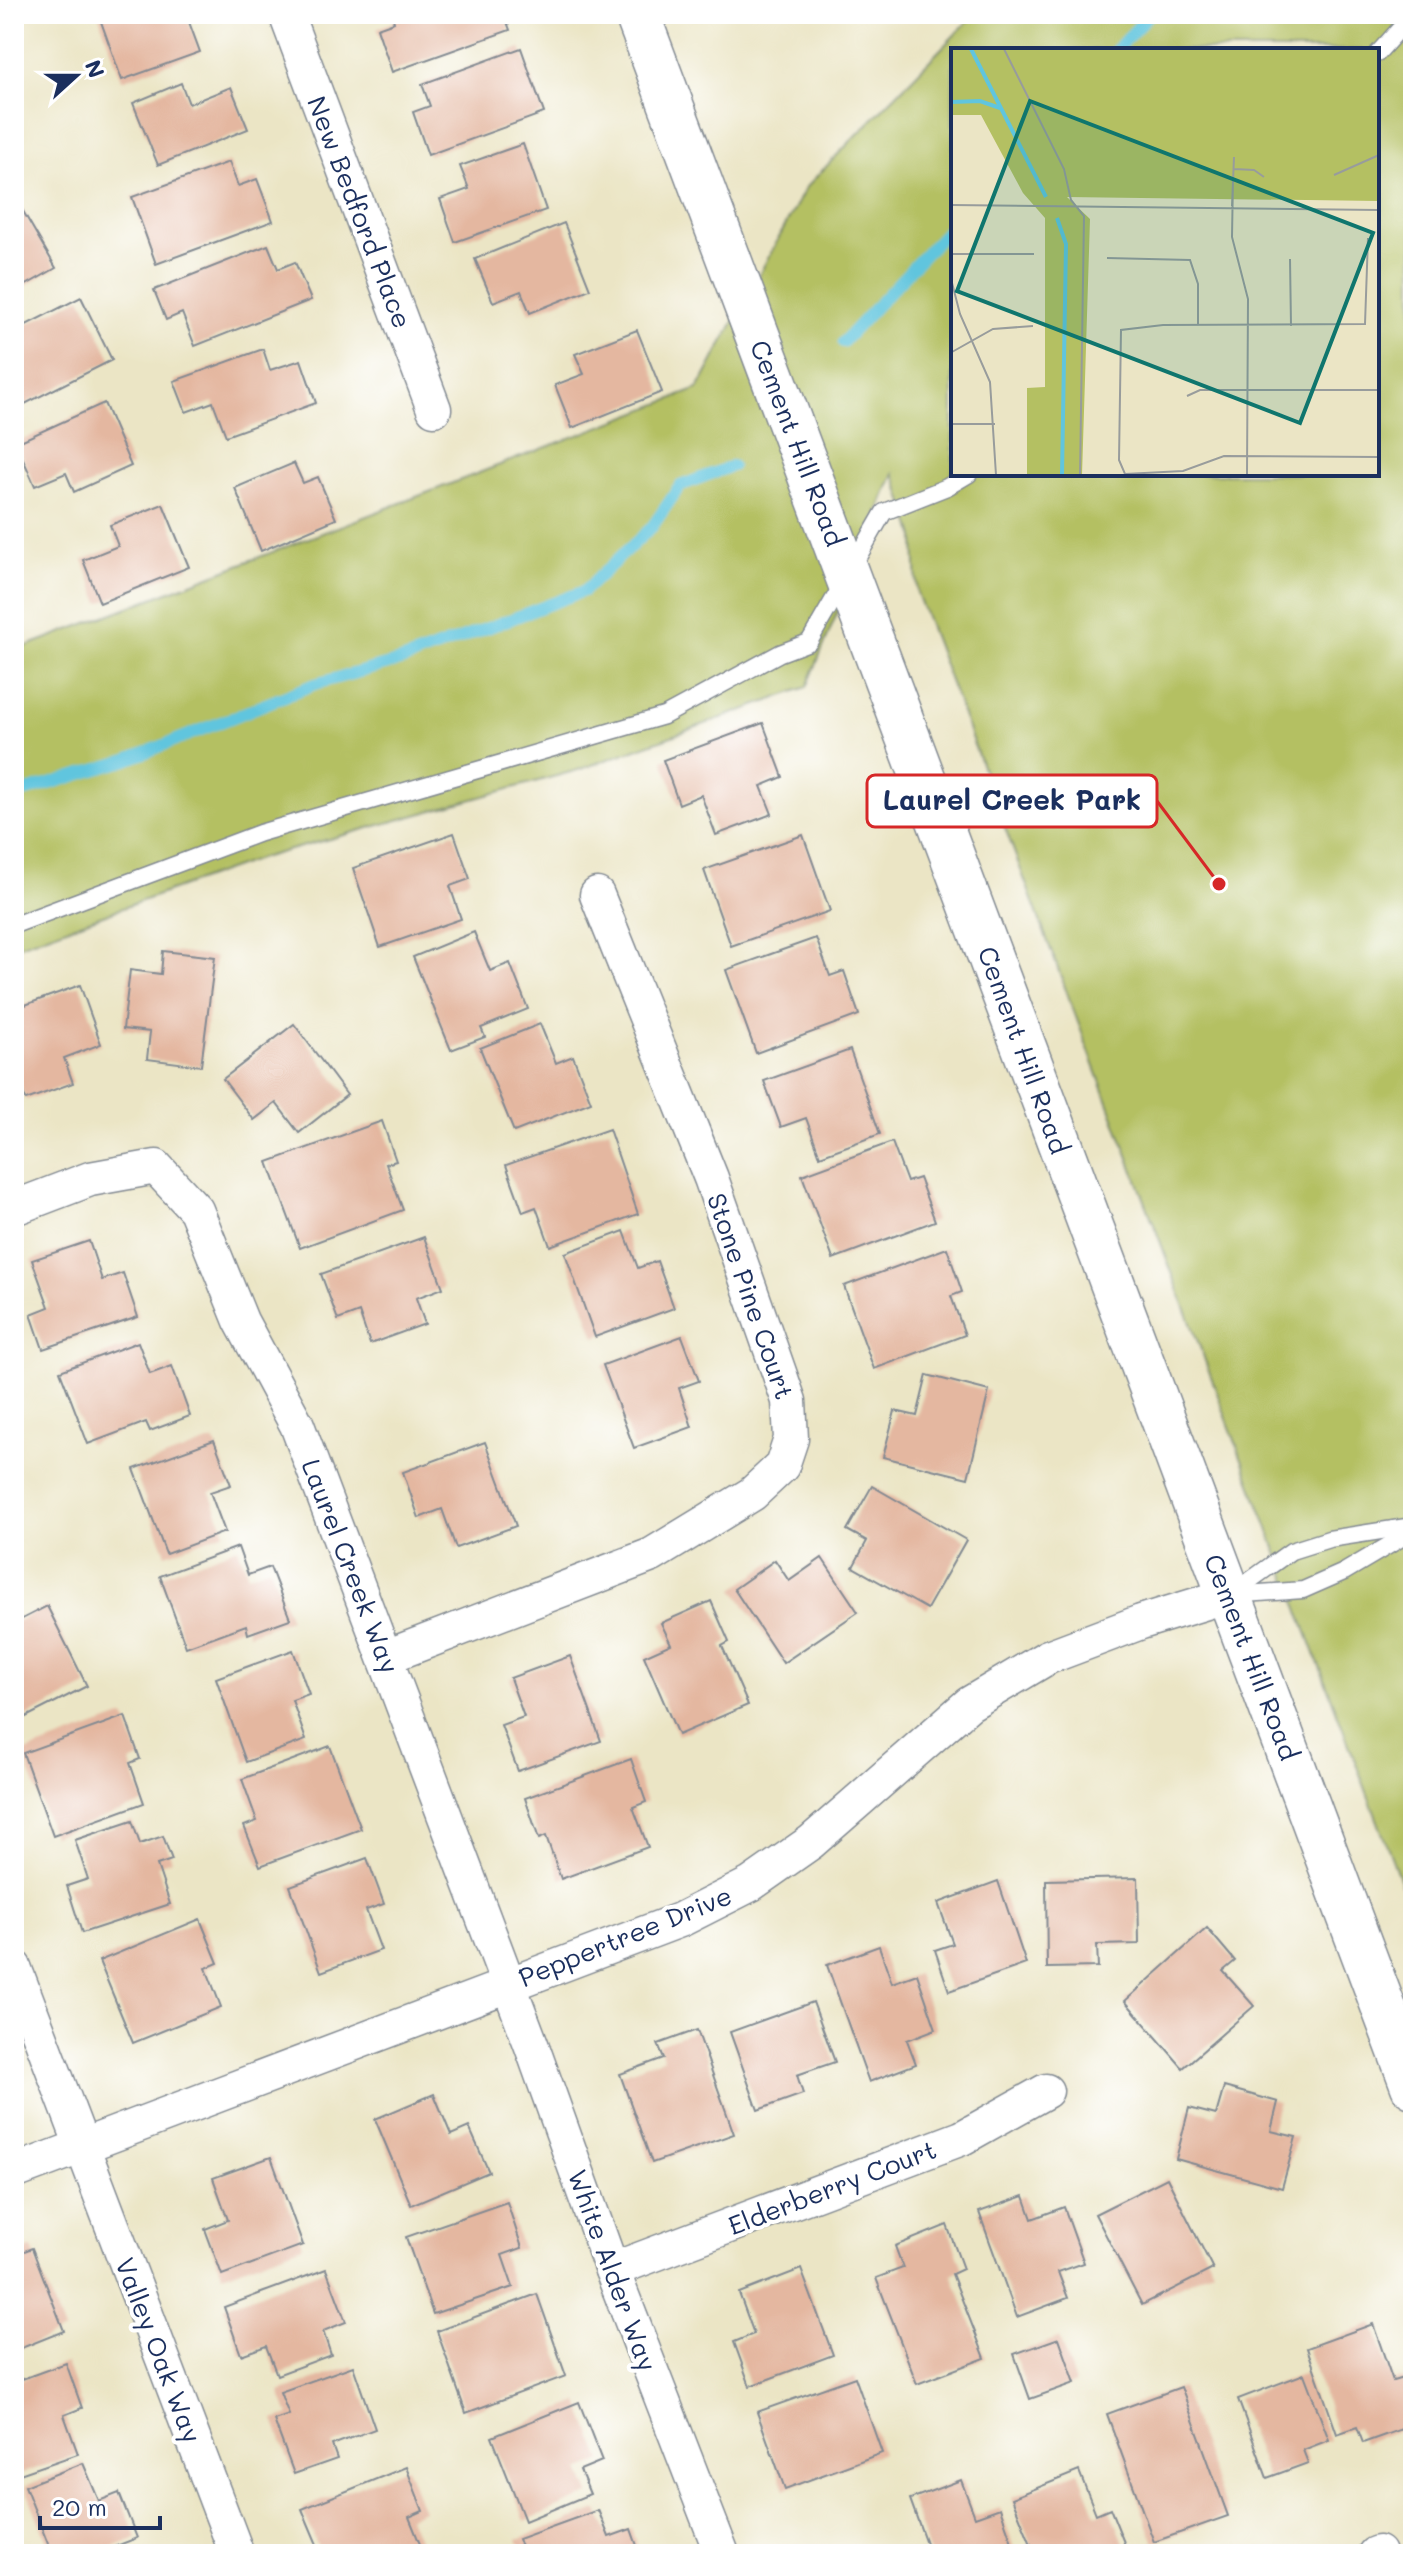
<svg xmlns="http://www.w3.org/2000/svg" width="1427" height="2568" viewBox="0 0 1427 2568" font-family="Mali,sans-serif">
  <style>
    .green { fill: #b4c062; stroke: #687860; stroke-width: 2; fill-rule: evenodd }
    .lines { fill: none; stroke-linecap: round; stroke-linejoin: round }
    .stream { stroke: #60c5de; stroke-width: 12 }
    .building { fill: #e4b7a0 }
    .lane-casing { stroke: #838a92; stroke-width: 19 }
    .street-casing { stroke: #838a92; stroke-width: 37 }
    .secondary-casing { stroke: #838a92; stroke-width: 47 }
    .lane { stroke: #fff; stroke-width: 16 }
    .street { stroke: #fff; stroke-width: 34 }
    .secondary { stroke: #fff; stroke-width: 44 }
    .labels { text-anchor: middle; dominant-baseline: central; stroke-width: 8; stroke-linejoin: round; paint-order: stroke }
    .street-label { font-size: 26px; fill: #1b2f5e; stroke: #fff }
    .inset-river { fill: none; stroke: #60c5de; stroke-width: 4 }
    .inset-road { fill: none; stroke: #989c9c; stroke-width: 2 }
    .view { fill: #0f766e; fill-opacity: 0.15; stroke: #0f766e; stroke-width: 4 }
    .inset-edge { fill: none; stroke: #1b2f5e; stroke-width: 4 }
    .leader { fill: none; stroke: #d62828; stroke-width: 3 }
    .callout-dot { fill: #d62828; stroke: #fff; stroke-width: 3 }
    .callout { fill: #fff; stroke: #d62828; stroke-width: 3 }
    .callout-label { font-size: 28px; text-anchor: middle; font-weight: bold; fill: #1b2f5e }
  </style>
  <rect width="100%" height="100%" fill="#fff"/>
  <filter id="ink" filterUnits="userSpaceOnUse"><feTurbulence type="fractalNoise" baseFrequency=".0125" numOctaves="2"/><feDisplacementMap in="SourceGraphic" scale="16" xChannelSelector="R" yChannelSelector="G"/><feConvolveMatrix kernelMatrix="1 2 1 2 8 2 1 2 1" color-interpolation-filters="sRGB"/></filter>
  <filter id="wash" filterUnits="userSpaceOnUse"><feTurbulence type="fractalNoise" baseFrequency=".006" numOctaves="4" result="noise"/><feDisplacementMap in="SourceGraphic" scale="32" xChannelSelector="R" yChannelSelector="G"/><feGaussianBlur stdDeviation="1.8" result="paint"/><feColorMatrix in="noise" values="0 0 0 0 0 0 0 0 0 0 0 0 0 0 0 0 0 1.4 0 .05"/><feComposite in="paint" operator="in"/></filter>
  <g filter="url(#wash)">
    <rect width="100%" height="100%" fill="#ebe5c5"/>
    <path class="green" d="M975 14H1413V1915L917 593 915 537 894 473 807 687 578 770 261 858 14 947V651L698 389 806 187ZM953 50H1377V474H953Z"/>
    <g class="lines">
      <g class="stream">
        <polyline points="1116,50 1150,14"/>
        <polyline points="843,342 953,224"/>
        <polyline points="14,795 127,760 315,684 404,660 584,591 652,527 680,486 732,466"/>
      </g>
    </g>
    <g id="blocks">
      <g class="building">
        <polygon points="104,14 186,14 200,52 122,80 99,16"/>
        <polygon points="392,14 504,14 510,30 392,72 377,28 394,22"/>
        <polygon points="521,48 544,113 428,155 413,112 430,106 422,84"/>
        <polygon points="181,83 189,104 231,87 248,129 158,165 133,103"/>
        <polygon points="523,144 546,210 455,242 440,199 469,189 460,166"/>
        <polygon points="229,162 238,186 257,179 273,221 156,264 132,197"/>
        <polygon points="20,206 56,268 14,292 14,210"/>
        <polygon points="564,223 590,289 530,313 521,291 493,302 475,259"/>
        <polygon points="268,245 278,269 295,262 311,300 195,346 182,313 166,320 154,290"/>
        <polygon points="81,297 112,360 21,406 14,392 14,331"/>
        <polygon points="637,330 662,392 572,428 555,385 584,374 575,354"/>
        <polygon points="263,349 270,370 301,360 316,403 226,436 213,402 186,412 174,381"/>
        <polygon points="104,403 131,466 74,492 66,473 35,486 16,443"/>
        <polygon points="294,463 303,483 318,477 336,519 261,551 235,488"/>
        <polygon points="163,504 189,567 100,603 83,560 118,546 110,525"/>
        <polygon points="763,723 783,777 761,786 772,814 716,835 701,795 679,804 663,760"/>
        <polygon points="454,833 470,879 450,886 461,919 380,947 353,868"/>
        <polygon points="803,835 830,911 731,946 704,870"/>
        <polygon points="474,932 490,971 510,963 528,1009 481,1028 485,1037 451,1050 413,957"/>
        <polygon points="816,938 830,976 844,971 859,1015 756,1053 726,970"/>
        <polygon points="163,951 215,957 201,1066 147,1059 150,1032 123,1029 130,970 161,974"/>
        <polygon points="80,985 101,1044 64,1058 73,1083 26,1100 14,1068 14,1009"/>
        <polygon points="294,1024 347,1095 299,1133 276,1103 254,1120 223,1079"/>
        <polygon points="540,1024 556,1063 573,1056 591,1102 514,1132 480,1048"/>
        <polygon points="850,1050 880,1134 820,1156 806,1118 781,1127 764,1081"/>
        <polygon points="382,1121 396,1161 386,1164 403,1210 300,1248 268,1162"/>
        <polygon points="609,1129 638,1214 550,1246 536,1207 523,1212 506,1165"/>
        <polygon points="892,1142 907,1182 919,1178 935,1221 833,1259 802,1175"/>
        <polygon points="624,1231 638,1268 657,1261 674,1308 595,1337 565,1253"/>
        <polygon points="424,1237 443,1288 416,1298 425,1324 370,1344 359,1312 338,1320 321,1274"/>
        <polygon points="89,1241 102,1280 123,1273 138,1317 43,1349 31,1314 49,1307 32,1260"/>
        <polygon points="947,1248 962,1292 951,1296 965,1335 874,1369 844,1286"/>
        <polygon points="682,1336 699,1381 679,1388 692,1427 634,1448 603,1365"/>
        <polygon points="138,1342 150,1374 172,1366 190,1416 150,1431 146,1422 88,1444 60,1371"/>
        <polygon points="927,1375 989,1391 968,1478 883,1457 895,1411 917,1416"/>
        <polygon points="214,1440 231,1485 210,1492 225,1532 166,1554 134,1469"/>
        <polygon points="485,1442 516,1526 456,1548 442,1509 419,1518 403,1472"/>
        <polygon points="872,1486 966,1540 927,1609 853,1567 867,1541 847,1530"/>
        <polygon points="238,1547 248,1575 270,1567 290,1619 248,1634 246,1625 186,1647 160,1576"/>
        <polygon points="822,1558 858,1612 783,1663 734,1589 775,1560 789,1581"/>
        <polygon points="711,1601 729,1642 722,1646 748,1705 678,1735 644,1656 671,1644 661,1623"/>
        <polygon points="47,1606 87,1686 14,1723 14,1623"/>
        <polygon points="293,1650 309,1694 292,1700 306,1740 246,1762 216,1678"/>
        <polygon points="570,1656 601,1741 518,1771 501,1725 524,1717 510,1678"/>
        <polygon points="125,1716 140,1759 130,1763 144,1803 53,1836 23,1753"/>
        <polygon points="330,1746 361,1829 260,1866 244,1826 257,1821 242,1779"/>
        <polygon points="631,1759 646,1802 633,1807 648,1847 561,1879 546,1836 539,1839 525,1798"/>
        <polygon points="132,1821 140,1844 163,1836 172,1860 157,1865 170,1904 82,1933 67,1886 88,1879 75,1840"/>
        <polygon points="367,1858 384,1904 366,1910 381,1950 321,1972 290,1886"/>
        <polygon points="1138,1878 1139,1944 1097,1945 1098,1967 1047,1968 1046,1880"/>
        <polygon points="998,1881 1026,1964 949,1991 935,1950 953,1944 938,1903"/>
        <polygon points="200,1919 218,1963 206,1968 221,2007 133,2043 99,1961"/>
        <polygon points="1207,1928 1235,1961 1223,1971 1254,2006 1183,2068 1125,2001"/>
        <polygon points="879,1946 892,1983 917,1974 936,2029 907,2040 916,2064 869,2082 827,1965"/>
        <polygon points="813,2002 835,2062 797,2075 803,2094 758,2110 730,2032"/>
        <polygon points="697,2030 734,2134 652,2163 620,2074 664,2058 658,2044"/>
        <polygon points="1224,2087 1278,2102 1271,2131 1296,2137 1282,2188 1176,2159 1189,2108 1216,2115"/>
        <polygon points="434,2094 451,2135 469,2127 489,2172 411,2205 375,2119"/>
        <polygon points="271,2157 303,2245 222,2275 205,2229 228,2220 213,2178"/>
        <polygon points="1167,2178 1213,2269 1142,2305 1095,2214"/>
        <polygon points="1024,2196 1032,2219 1064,2207 1084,2263 1058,2272 1068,2298 1017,2317 979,2212"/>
        <polygon points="507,2202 522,2248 502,2255 513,2287 433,2314 406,2237"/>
        <polygon points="947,2225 963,2269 952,2274 985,2358 917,2384 876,2278 903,2268 895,2246"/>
        <polygon points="32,2248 64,2331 14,2351 14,2255"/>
        <polygon points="326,2269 346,2322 323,2331 331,2355 277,2375 266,2346 241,2355 224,2307"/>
        <polygon points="801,2269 833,2355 750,2386 734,2342 754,2334 739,2293"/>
        <polygon points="537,2294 566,2376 466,2413 437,2331"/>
        <polygon points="1373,2324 1393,2381 1403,2378 1413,2405 1413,2425 1363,2443 1357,2427 1337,2434 1307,2348"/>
        <polygon points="1059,2338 1075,2383 1030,2399 1014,2354"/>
        <polygon points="66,2363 82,2408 64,2415 78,2454 17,2475 14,2466 14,2382"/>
        <polygon points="353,2366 375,2429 332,2445 337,2459 294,2474 274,2420 289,2415 280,2392"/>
        <polygon points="1304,2374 1329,2440 1303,2450 1308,2463 1267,2478 1238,2399"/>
        <polygon points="855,2377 882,2453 785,2489 757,2412"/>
        <polygon points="1181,2387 1228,2516 1154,2542 1107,2414"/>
        <polygon points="579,2402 602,2461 580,2470 590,2494 525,2521 492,2437"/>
        <polygon points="83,2463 99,2501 119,2493 137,2538 96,2554 52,2554 25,2486"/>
        <polygon points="406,2467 423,2511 409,2517 424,2554 321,2554 302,2509"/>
        <polygon points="1079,2471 1096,2514 1110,2508 1127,2550 1117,2554 1035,2554 1012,2498"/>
        <polygon points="961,2480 975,2517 1000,2508 1016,2554 930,2554 910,2499"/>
        <polygon points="598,2510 609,2537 631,2529 640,2554 524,2554 518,2539"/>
      </g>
    </g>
  </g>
  <g filter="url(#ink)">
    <use href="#blocks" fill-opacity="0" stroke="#838a92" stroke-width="2"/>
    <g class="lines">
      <defs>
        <g id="lane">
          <polyline points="1377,54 1413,14"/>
          <polyline points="14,925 260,833 664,716 780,653 809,642 884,512 947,487 969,474"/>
          <polyline points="1231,1594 1291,1551 1329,1539 1413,1526"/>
          <polyline points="1231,1595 1303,1590 1344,1572 1413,1531"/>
        </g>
        <g id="street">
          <polyline points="286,14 434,409"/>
          <polyline points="14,1208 90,1179 156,1167 196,1210 241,1321 297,1425 531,2044 612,2270 722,2554"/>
          <polyline points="386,1657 652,1555 752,1494 782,1466 791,1439 789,1401 711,1178 597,895"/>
          <polyline points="14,1967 237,2554"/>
          <polyline points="14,2172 680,1920 751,1884 811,1842 969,1704 1048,1657 1141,1622 1229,1595"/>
          <polyline points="612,2270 962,2138 1046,2091"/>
          <polyline points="1375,2554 1378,2553"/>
        </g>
        <polyline id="secondary" points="637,14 1413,2086"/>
      </defs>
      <use href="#lane" class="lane-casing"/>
      <use href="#street" class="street-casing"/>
      <use href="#secondary" class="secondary-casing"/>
      <use href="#lane" class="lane"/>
      <use href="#street" class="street"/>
      <use href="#secondary" class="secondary"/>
    </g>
  </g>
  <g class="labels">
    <g class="street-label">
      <text transform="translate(360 212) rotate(69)">New Bedford Place</text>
      <text transform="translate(798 443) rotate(69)">Cement Hill Road</text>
      <text transform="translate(1024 1050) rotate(70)">Cement Hill Road</text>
      <text transform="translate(751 1296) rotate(71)">Stone Pine Court</text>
      <text transform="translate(351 1566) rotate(69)">Laurel Creek Way</text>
      <text transform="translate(1252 1657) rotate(69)">Cement Hill Road</text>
      <text transform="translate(625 1936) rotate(-22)">Peppertree Drive</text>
      <text transform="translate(832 2187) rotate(-21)">Elderberry Court</text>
      <text transform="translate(613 2270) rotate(70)">White Alder Way</text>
      <text transform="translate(159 2350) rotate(69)">Valley Oak Way</text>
    </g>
  </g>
  <g transform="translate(951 48)">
    <rect width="428" height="428" fill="#ebe5c5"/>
    <path d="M0 1H428V153L116 149 139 171 131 427H76V340L94 339V170L72 145 30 67H0Z" fill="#b4c062"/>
    <path class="inset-river" d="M20 1 95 149M0 54 29 53 49 60M106 170 115 196 111 427"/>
    <path class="inset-road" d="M53 1 113 121 120 152 133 168 129 427M283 121 303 122 313 129M383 127 428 107M282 131 281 189 297 251 296 427M0 157 428 162M281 158 283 109M417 190 414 276 212 277 170 282 168 412 174 426 232 423 273 408 428 409M0 206H83M156 210 239 212 247 236V277M339 211 340 278M0 231 9 266 39 334 45 427M1 304 42 281 82 278M236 348 249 342H428M0 376H44"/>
    <path class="view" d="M79 53 422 185 349 375 6 243Z"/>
    <rect width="428" height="428" class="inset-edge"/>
  </g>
  <path class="leader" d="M1219 884L1157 801"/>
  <circle class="callout-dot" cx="1219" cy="884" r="8"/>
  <rect class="callout" x="867" y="775" width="290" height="52" rx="8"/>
  <g class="callout-label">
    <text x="1012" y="810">Laurel Creek Park</text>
  </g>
  <rect width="1427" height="2568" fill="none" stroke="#fff" stroke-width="48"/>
  <g transform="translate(76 76) rotate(69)" stroke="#ffffff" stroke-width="6" paint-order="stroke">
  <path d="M0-6L14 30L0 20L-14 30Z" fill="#1b2f5e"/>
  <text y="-12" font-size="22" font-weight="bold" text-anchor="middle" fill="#1b2f5e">N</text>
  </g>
  <path d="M40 2516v12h120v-12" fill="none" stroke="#1b2f5e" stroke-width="4"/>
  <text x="52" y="2516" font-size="24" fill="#1b2f5e" stroke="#ffffff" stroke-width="6" paint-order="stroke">20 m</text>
</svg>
